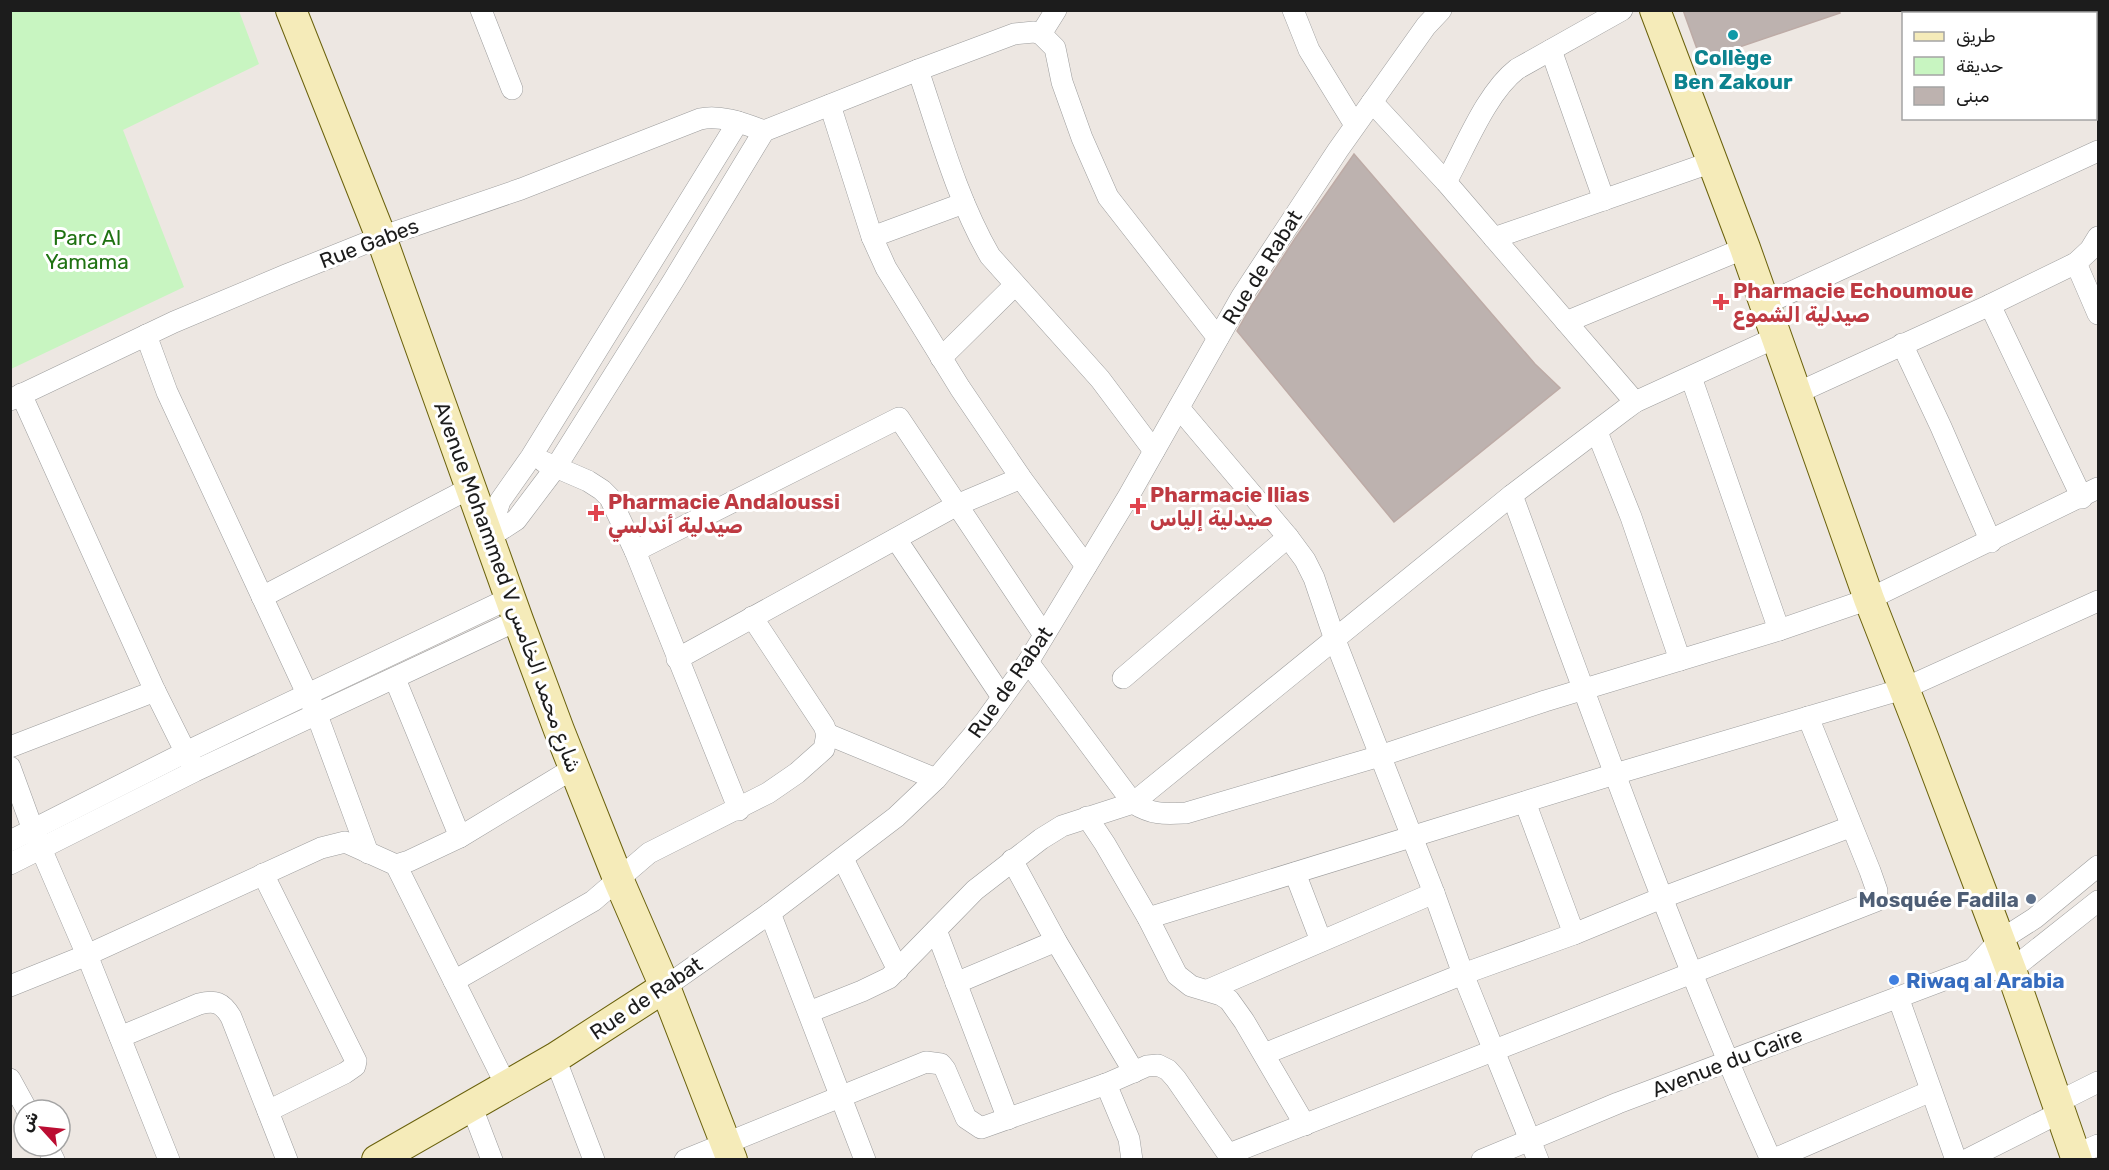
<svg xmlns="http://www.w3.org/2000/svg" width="2109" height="1170" viewBox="0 0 2109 1170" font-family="Rubik,'Noto Sans Arabic',sans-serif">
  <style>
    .park { fill: #c8f5c1 }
    .building { fill: #bdb2af; stroke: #bdaba6; stroke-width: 1.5 }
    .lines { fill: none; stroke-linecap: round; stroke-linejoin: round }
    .street-casing { stroke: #9d9d9d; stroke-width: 22 }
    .secondary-casing { stroke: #6a610c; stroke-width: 32 }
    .street { stroke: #fff; stroke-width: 21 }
    .secondary { stroke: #f5ebb9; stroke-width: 30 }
    .culture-dot { fill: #0f9aa8; stroke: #fff; stroke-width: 2 }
    .health-dot { fill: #e0444e; stroke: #fff; stroke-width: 2 }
    .service-dot { fill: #5c6f8a; stroke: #fff; stroke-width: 2 }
    .shop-dot { fill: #3f7fe0; stroke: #fff; stroke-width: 2 }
    .labels { text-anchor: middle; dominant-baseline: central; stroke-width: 6; stroke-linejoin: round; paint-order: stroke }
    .culture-label { font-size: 21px; font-weight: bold; fill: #0d838f; stroke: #fff }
    .park-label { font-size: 21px; fill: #1f7212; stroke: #fff }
    .street-label { font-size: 21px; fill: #1c1c1c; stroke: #fff }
    .health-label { font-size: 21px; font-weight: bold; fill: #be3a42; stroke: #fff; text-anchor: start }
    .service-label { font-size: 21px; font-weight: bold; fill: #4e5e75; stroke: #fff; text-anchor: end }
    .shop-label { font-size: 21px; font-weight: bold; fill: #366cbe; stroke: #fff; text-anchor: start }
  </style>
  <rect width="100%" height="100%" fill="#ede7e2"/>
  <polygon class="park" points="11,10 239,11 259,64 123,130 184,287 11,369"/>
  <g class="building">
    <polygon points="1683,10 1839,10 1840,13 1701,60"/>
    <polygon points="1354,154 1535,364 1560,388 1394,522 1237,331 1253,303 1296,237"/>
  </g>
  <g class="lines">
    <defs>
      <g id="street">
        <polyline points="481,10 512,89"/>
        <polyline points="1293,10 1309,50 1355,125"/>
        <polyline points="2066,10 2067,14"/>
        <polyline points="1041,34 1056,10"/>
        <polyline points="1551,50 1604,200"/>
        <path d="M918 70C939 132 957 199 990 256L1100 379 1154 451"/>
        <polyline points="2096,74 2098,81"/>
        <polyline points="1372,102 1446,182 1635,402"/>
        <polyline points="830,105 872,237 886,268 960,388 1021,478 1086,566"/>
        <path d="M1446 182C1465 148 1486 93 1517 69L1622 10"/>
        <polyline points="872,237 964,203"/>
        <polyline points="1494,238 1712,162"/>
        <polyline points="2076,263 2098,314"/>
        <polyline points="1765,304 2098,151"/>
        <polyline points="1990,305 2082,498"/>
        <polyline points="1566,322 1745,248"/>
        <polyline points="146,335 167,392 317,715 368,853"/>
        <polyline points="1902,344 1941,427 1991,542"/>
        <polyline points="941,358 1015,285"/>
        <polyline points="1691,377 1779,630"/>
        <polyline points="1797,393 1990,305 2076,263 2090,250 2098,237"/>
        <polyline points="21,394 155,691 192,765"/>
        <path d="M10 400 174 322 286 275 381 237 521 189 700 119C720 114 745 124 764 131L918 70 1014 34 1034 32 1041 34 1055 48 1062 82 1082 138 1108 197 1218 338"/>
        <polyline points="1179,408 1288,537 1305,560 1314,578 1335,640 1434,893 1463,974 1538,1160"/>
        <polyline points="1597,432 1631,517 1680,660"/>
        <polyline points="544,462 588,481 602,490 610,498 635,551 739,810"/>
        <path d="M1512 495C1594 718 1674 943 1771 1160"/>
        <polyline points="488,538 516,520 556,467 673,281 764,131"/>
        <polyline points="488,538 500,501 531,457 738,122"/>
        <polyline points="896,539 1002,697"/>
        <polyline points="635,551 899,418 1044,635"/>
        <polyline points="262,597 470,488"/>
        <polyline points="677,659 957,505 1021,478"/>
        <polyline points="1028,662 1133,803 1512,495 1623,411 1635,402 1777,337"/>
        <polyline points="1123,678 1288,537"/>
        <polyline points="395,679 460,837"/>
        <polyline points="827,734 936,779"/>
        <polyline points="10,747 155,691"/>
        <polyline points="10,767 33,830 87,955 169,1160"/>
        <polyline points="1525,802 1574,934"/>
        <polyline points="1087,817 1105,844 1148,918 1177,975 1191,986 1221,995 1229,1000 1244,1021 1305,1125"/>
        <polyline points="10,841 186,752 510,598"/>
        <polyline points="843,859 898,970"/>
        <polyline points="1012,860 1056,941 1134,1072"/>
        <polyline points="10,864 195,771 518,620"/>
        <polyline points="396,865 506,1085"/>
        <polyline points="1295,873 1321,941"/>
        <polyline points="263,874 356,1061 355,1066 345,1073 268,1111"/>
        <polyline points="770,913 865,1160"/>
        <polyline points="1148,918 1615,774 1903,689 2098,601"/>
        <polyline points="936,930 1008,1119"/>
        <polyline points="1973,969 1999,941 2035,918 2098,866"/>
        <polyline points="454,981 593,901 649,853 768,793 797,773 824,749 827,734 824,726 752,617"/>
        <polyline points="956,983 1056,941"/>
        <polyline points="10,986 87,955 321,848 345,842 396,865 409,861 460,837 574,768"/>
        <polyline points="665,987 770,913 896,817 936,779 986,720 1028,662 1128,497 1242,296 1338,150 1426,26 1441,10"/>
        <polyline points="1208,990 1434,893"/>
        <polyline points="1898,997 1956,1160"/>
        <path d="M809 1012 862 991 889 978 975 890 1041 839 1062 826 1133 803C1153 815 1163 814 1186 813L1380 756 1545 701 1779 630 1869 599 2098 488"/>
        <path d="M120 1037 199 1004C215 1000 222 1002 231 1017L287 1160"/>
        <polyline points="1264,1054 1463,974 1574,934 1664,897 1850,827"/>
        <polyline points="555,1058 594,1160"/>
        <polyline points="10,1079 27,1110"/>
        <polyline points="1106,1084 1129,1139 1132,1160"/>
        <polyline points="2056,1103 2098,1082"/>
        <polyline points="471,1105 492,1160"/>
        <polyline points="47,1146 54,1160"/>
        <polyline points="1229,1154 1876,901 1877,891 1870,871 1808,717"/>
        <polyline points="2075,1155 2098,1145"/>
        <polyline points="685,1160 926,1062 941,1064 945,1069 966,1118 981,1128 1106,1084 1147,1066 1158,1065 1168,1070 1176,1079 1232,1160"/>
        <polyline points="1482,1160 1618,1103 1973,969 2011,970 2098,901"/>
        <polyline points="1772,1160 1931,1091"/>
        <polyline points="1966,1160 2059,1113"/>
      </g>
      <g id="secondary">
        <polyline points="291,10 381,237 518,620 559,730 619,881 665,987 732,1160"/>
        <polyline points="1655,10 1745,248 1869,599 1923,737 2011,970 2077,1160"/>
        <polyline points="377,1160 555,1058 665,987"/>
      </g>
    </defs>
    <use href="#street" class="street-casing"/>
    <use href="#secondary" class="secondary-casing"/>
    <use href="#street" class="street"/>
    <use href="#secondary" class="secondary"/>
  </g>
  <circle class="culture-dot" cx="1733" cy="35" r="6"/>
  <g class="health-dot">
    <path d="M1718 293h6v6h6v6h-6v6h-6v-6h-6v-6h6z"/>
    <path d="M1135 497h6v6h6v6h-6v6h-6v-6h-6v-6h6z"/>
    <path d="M593 504h6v6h6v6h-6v6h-6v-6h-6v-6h6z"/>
  </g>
  <circle class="service-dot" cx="2031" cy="899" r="6"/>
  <circle class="shop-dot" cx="1894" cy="980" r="6"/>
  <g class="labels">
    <g class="culture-label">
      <text x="1733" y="57">Collège<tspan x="1733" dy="24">Ben Zakour</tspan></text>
    </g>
    <g class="park-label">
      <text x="87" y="237">Parc Al<tspan x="87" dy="24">Yamama</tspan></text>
    </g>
    <g class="street-label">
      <text transform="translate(369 243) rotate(-21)">Rue Gabes</text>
      <text transform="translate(1262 267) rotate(-58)">Rue de Rabat</text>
      <text transform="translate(508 587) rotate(70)">Avenue Mohammed V شارع محمد الخامس</text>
      <text transform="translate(1010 682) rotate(-55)">Rue de Rabat</text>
      <text transform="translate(646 998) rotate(-34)">Rue de Rabat</text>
      <text transform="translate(1727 1062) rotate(-21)">Avenue du Caire</text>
    </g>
    <g class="health-label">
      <text x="1733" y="290">Pharmacie Echoumoue<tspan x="1733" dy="24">صيدلية الشموع</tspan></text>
      <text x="1150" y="494">Pharmacie Ilias<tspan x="1150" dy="24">صيدلية إلياس</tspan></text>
      <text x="608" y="501">Pharmacie Andaloussi<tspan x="608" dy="24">صيدلية أندلسي</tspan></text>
    </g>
    <g class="service-label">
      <text x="2019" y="899">Mosquée Fadila</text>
    </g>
    <g class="shop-label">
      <text x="1906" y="980">Riwaq al Arabia</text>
    </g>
  </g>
  <rect width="2109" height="1170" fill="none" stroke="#1c1c1c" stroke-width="24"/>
  <rect x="1902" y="12" width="195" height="108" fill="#ffffff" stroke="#a4a4a4" stroke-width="1.5"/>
  <rect x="1914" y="32" width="30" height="9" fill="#f5ebb9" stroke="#a4a4a4" stroke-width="1.5"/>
  <text x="1956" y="42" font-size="18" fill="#1c1c1c">طريق</text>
  <rect x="1914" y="57" width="30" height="18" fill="#c8f5c1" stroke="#a4a4a4" stroke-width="1.5"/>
  <text x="1956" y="72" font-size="18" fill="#1c1c1c">حديقة</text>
  <rect x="1914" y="87" width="30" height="18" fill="#bdb2af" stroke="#a4a4a4" stroke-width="1.5"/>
  <text x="1956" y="102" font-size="18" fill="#1c1c1c">مبنى</text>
  <g transform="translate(42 1128) rotate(297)"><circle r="28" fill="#ffffff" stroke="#a4a4a4" stroke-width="1.5"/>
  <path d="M0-4.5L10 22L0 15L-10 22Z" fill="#bb0d32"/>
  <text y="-9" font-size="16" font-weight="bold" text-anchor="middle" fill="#1c1c1c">ش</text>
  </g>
</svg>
